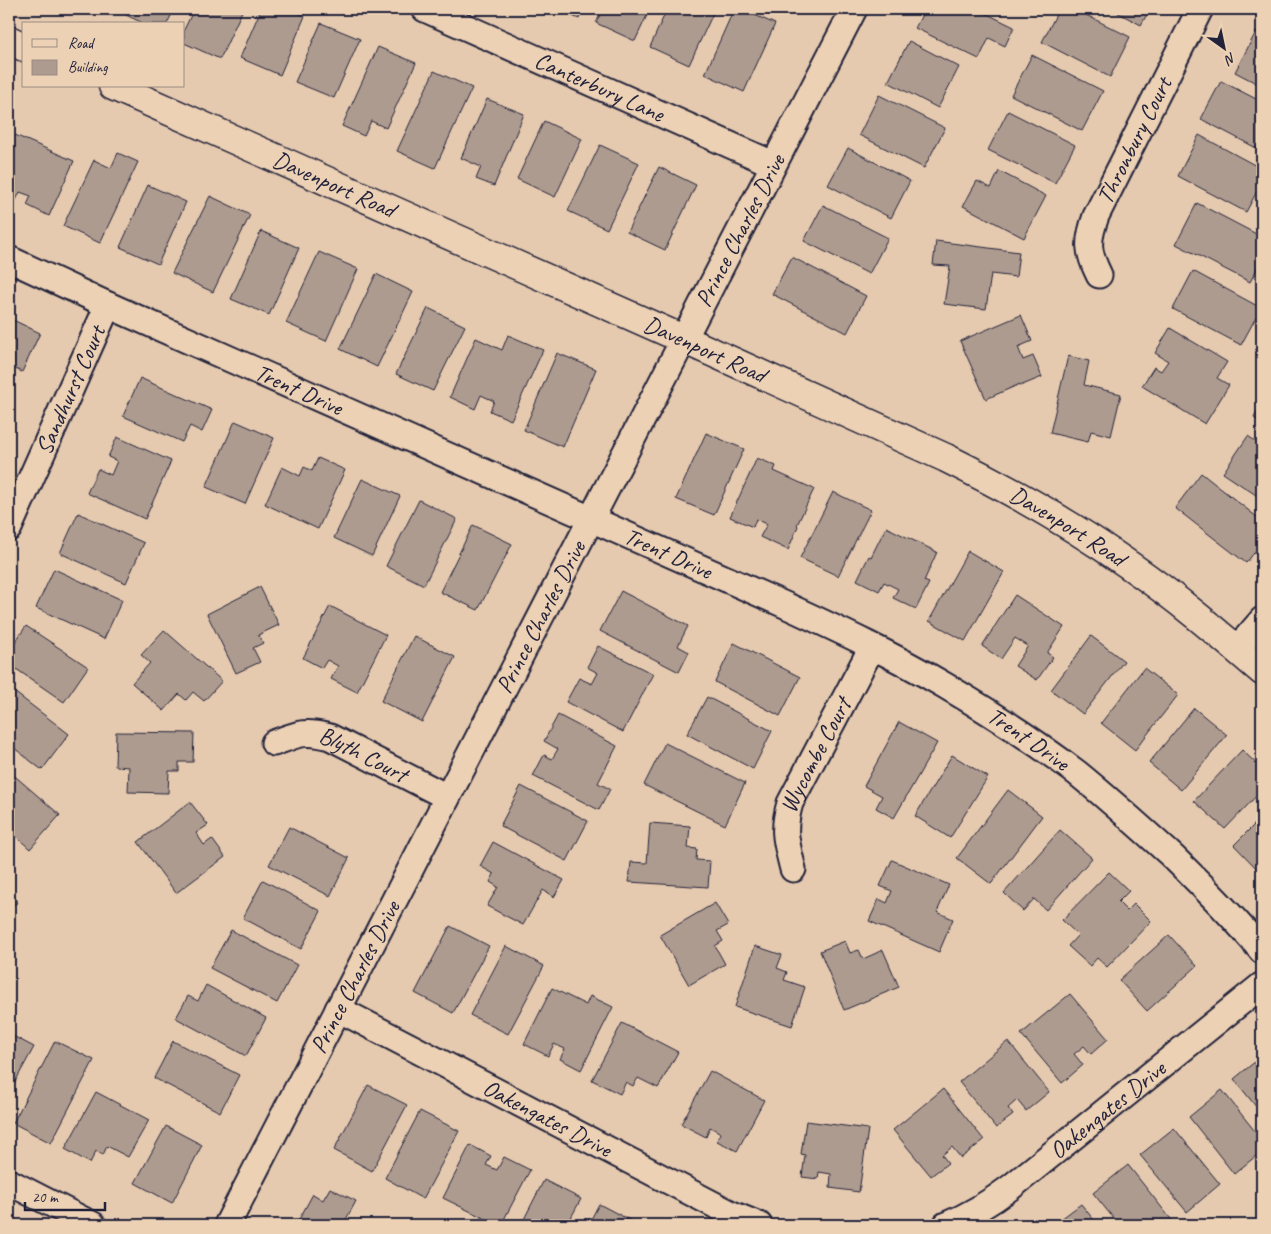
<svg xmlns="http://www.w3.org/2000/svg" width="1271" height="1234" viewBox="0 0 1271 1234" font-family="Caveat,sans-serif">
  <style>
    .building { fill: #ae9b8f; stroke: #22223b }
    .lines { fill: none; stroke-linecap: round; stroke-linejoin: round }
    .minor-casing { stroke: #22223b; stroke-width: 29 }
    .tertiary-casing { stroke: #22223b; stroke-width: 31 }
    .minor { stroke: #edd1b4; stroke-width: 25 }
    .tertiary { stroke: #edd1b4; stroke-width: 28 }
    .labels { text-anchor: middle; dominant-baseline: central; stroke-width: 4; stroke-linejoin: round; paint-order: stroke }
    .street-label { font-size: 24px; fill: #22223b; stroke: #edd1b4 }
  </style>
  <rect width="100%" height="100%" fill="#e5caaf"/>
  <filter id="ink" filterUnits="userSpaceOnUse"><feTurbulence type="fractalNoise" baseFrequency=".02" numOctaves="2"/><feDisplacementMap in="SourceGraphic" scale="10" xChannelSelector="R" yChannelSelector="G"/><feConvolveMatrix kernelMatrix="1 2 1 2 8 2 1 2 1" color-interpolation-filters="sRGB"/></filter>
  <g filter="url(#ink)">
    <g class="building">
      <polygon points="129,9 174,9 167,24 145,24 126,15"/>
      <polygon points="194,9 243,9 220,59 184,43 184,30"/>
      <polygon points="261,9 289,9 305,16 280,75 240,58"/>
      <polygon points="557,9 583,9 579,19"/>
      <polygon points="603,9 650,9 635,41 596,23"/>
      <polygon points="667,9 715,9 689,65 650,47"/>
      <polygon points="734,9 741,9 775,24 744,92 705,74"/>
      <polygon points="925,9 977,9 1014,27 1005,46 989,38 979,59 915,28"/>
      <polygon points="1059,9 1074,9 1130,37 1110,77 1042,42"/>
      <polygon points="1111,9 1150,9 1141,25"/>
      <polygon points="321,23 360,39 334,98 295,82"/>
      <polygon points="1256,32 1262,35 1262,86 1235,72"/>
      <polygon points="909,41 959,67 938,108 888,82"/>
      <polygon points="378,47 416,63 386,128 371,121 364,136 342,126"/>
      <polygon points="1032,55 1103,91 1082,131 1011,95"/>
      <polygon points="434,71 472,88 435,168 397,151"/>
      <polygon points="1221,81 1262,102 1262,151 1201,119"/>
      <polygon points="879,95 945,128 924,168 859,135"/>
      <polygon points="487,99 524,114 494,186 476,179 481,167 461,158"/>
      <polygon points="1008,111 1075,145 1055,183 988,150"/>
      <polygon points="544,121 582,139 555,197 517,179"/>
      <polygon points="15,135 74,161 49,216 27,205 31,196 20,192 14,204 9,201 9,149"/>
      <polygon points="1199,135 1262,169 1262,182 1246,212 1178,176"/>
      <polygon points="600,145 639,163 607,229 568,211"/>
      <polygon points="848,148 910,181 891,218 828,185"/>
      <polygon points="118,153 138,162 100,243 63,226 94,160 111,168"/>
      <polygon points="659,167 696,185 665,250 627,232"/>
      <polygon points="999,171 1046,196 1024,238 963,206 977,181 991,188"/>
      <polygon points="148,185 186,202 158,264 120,247"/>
      <polygon points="210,196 250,215 213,292 172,273"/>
      <polygon points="1197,203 1262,237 1262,259 1250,282 1176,244"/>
      <polygon points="823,205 888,238 869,274 804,241"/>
      <polygon points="261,231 299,248 269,315 231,299"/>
      <polygon points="936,241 1019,252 1016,277 991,274 986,309 944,304 950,266 933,265"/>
      <polygon points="319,252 358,269 326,341 286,323"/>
      <polygon points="792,257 866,296 847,333 772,294"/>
      <polygon points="1193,271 1261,308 1241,345 1173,309"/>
      <polygon points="376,274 413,292 377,367 340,349"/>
      <polygon points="428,308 465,326 433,391 396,374"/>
      <polygon points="1021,315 1032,341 1018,347 1023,360 1033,356 1042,377 1020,386 1020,384 986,399 960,341"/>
      <polygon points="9,318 40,333 22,372 9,366"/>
      <polygon points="1170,328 1227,362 1217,378 1229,385 1205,424 1142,386 1154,367 1161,371 1168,361 1155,353"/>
      <polygon points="508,335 543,350 511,420 490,411 494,401 481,395 475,409 450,397 476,338 502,350"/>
      <polygon points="557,353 596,369 563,447 524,430"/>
      <polygon points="1068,356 1089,361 1084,385 1121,394 1111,436 1091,431 1088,442 1050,433"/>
      <polygon points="140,378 212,410 202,432 190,426 182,442 123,416"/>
      <polygon points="1262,402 1262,423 1254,418"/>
      <polygon points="235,421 274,438 245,504 206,487"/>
      <polygon points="706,433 744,449 714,515 676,499"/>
      <polygon points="1248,436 1262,446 1262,499 1223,473"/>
      <polygon points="117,437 171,461 145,519 87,493 98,469 111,475 117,461 108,457"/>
      <polygon points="318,458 345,470 318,529 265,504 282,467 300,476 304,467 312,471"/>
      <polygon points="757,458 776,466 774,471 814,489 797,525 798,526 788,550 760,537 767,524 756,519 753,527 730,517"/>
      <polygon points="1201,473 1262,521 1262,543 1246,563 1175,508"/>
      <polygon points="362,479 400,496 372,556 334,538"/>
      <polygon points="833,492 871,510 838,576 800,558"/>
      <polygon points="419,500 457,519 424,585 386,566"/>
      <polygon points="78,513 144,543 126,583 60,553"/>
      <polygon points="473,525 512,544 478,610 440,592"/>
      <polygon points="886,527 937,552 924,581 929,583 916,609 893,598 898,589 884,582 879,591 857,580 869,556 871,557"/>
      <polygon points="968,551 1004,572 965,641 929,621"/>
      <polygon points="54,569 122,600 104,639 36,608"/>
      <polygon points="260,587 279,625 258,635 263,643 253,648 260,662 236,673 207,614"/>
      <polygon points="621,591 688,626 678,646 689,652 679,672 600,631"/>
      <polygon points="1015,595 1064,627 1047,653 1053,657 1037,680 1015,666 1028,646 1015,638 1001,659 982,646"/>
      <polygon points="330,606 386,635 357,692 331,679 338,666 327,660 322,668 303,658"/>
      <polygon points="26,626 88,667 64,702 9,664 9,651"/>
      <polygon points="164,630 222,681 204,701 193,692 186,700 179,694 164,711 132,683 150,663 141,655"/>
      <polygon points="414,636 455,657 422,722 381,701"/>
      <polygon points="1091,636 1124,661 1083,714 1051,690"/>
      <polygon points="734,643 800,677 780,716 715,682"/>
      <polygon points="598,646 653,674 623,732 566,702 579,678 592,684 598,673 587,667"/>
      <polygon points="1144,668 1178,695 1135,750 1101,723"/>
      <polygon points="9,688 69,734 42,770 9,744"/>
      <polygon points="707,697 772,731 753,769 687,734"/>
      <polygon points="1194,708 1227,735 1181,790 1149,763"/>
      <polygon points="558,715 617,746 598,783 610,789 599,810 533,776 544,755 552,759 558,749 544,741"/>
      <polygon points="899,722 937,743 894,818 876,808 882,796 864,786"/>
      <polygon points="116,732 194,733 193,762 179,762 179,771 169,771 168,793 128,792 129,767 115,766"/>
      <polygon points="665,743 745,783 725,825 644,785"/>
      <polygon points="1242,750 1262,769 1262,790 1225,829 1194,801"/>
      <polygon points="952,755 988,777 950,838 915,816"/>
      <polygon points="9,771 60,815 30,849 9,830"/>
      <polygon points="521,786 588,821 567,861 500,826"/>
      <polygon points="1008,790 1042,816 991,884 957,858"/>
      <polygon points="190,802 208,825 196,833 204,845 212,839 225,857 176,893 138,842"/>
      <polygon points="1262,817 1262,874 1234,845"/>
      <polygon points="650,823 690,826 688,848 697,849 696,860 710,861 708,887 629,882 631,862 647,863"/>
      <polygon points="289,827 349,858 330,896 269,865"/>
      <polygon points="1060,830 1092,858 1046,910 1034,899 1023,911 1004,893"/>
      <polygon points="493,842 564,880 554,897 543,890 523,925 487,906 498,887 490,882 494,874 480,866"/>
      <polygon points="892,860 949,885 937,912 953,919 939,952 869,921 879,899 887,903 892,891 880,886"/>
      <polygon points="1109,872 1129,891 1118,902 1127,911 1134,904 1151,921 1107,967 1097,958 1090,966 1068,946 1078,935 1062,920"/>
      <polygon points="263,880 321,911 301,949 243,918"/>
      <polygon points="9,883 17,903 9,906"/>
      <polygon points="715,903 728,925 717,931 723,941 715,946 725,964 689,985 660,935"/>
      <polygon points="450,926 489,946 453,1013 415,993"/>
      <polygon points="231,930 297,965 277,1003 210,968"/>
      <polygon points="1169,935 1197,966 1147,1011 1119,980"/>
      <polygon points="845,941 850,953 859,950 863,959 883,950 899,987 844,1010 820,951"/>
      <polygon points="506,946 544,966 508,1034 470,1015"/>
      <polygon points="755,946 782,955 777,968 787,972 784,980 805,987 792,1026 735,1007"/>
      <polygon points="206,985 266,1018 246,1056 176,1018 188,996 198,1001"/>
      <polygon points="552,988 586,1005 590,996 613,1007 581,1070 560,1059 565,1049 554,1044 548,1056 524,1044"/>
      <polygon points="1070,994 1108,1039 1091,1054 1084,1046 1074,1054 1083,1065 1062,1083 1021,1034"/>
      <polygon points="622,1023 678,1052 658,1088 638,1078 633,1086 626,1082 620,1094 592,1080"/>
      <polygon points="9,1034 34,1047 9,1093"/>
      <polygon points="55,1041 94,1060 51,1143 13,1123"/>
      <polygon points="173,1041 239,1075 220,1112 154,1078"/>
      <polygon points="1008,1041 1049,1092 1026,1111 1017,1100 1008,1108 1013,1115 996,1128 959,1082"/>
      <polygon points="1262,1056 1262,1114 1234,1079"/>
      <polygon points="710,1071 764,1100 737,1151 717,1141 721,1133 710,1127 706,1137 681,1124"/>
      <polygon points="368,1085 407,1105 372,1171 334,1150"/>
      <polygon points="943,1089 984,1140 961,1158 952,1147 942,1155 948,1163 931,1176 893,1130"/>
      <polygon points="1222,1090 1262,1140 1262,1151 1234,1174 1189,1117"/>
      <polygon points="96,1092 149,1120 128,1157 107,1146 103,1155 96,1151 90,1163 65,1149"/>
      <polygon points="420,1111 459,1131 423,1199 385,1178"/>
      <polygon points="806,1121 868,1129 859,1192 830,1188 831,1174 819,1172 818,1179 802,1177 805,1155 801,1154"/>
      <polygon points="166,1126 202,1145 172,1203 135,1183"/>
      <polygon points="1174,1128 1220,1184 1187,1212 1140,1155"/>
      <polygon points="470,1145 491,1156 486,1165 497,1170 504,1157 530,1170 501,1225 498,1225 443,1198"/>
      <polygon points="1128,1165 1174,1223 1172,1225 1119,1225 1093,1193"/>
      <polygon points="544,1180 581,1199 567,1225 521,1225"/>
      <polygon points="330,1188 356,1201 343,1225 296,1225 313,1194 323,1200"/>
      <polygon points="599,1204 637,1224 636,1225 588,1225"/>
      <polygon points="1081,1204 1098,1225 1053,1225"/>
    </g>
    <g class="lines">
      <defs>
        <g id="minor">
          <path id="s1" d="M425 9 773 164"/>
          <path id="s2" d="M9 259 108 305 785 605C839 630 893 655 944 685 990 712 1035 741 1077 773 1109 799 1140 827 1171 855 1203 886 1234 917 1262 951"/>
          <path id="s3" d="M1099 275C1087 251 1087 241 1096 216L1200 9"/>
          <path id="s4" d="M9 528 108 305"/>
          <polyline points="1237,649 1262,620"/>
          <path id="s5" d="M274 743C298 734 304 730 330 737L447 797"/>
          <path id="s6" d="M793 869C786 841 782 831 790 803L872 647"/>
          <path id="s7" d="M338 1009 732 1214 759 1225"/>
          <polyline points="9,1182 93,1225"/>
          <path id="s8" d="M227 1225 854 9"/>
          <path id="s9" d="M946 1225C970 1215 991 1202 1011 1187L1262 985"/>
        </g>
        <g id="tertiary">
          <polyline points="9,40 24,47"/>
          <path id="s10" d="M113 86 683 339 946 458C1009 489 1071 524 1129 565 1176 597 1219 634 1262 671"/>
        </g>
      </defs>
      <use href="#minor" class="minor-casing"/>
      <use href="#tertiary" class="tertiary-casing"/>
      <use href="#minor" class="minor"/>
      <use href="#tertiary" class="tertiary"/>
    </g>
  </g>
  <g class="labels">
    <g class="street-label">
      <text stroke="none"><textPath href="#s1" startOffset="191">Canterbury Lane</textPath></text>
      <text stroke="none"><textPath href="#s3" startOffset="146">Thronbury Court</textPath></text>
      <text stroke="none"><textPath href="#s10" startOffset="242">Davenport Road</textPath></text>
      <text stroke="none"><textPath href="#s8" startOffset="1119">Prince Charles Drive</textPath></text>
      <text stroke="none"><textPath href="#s10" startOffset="648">Davenport Road</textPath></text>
      <text stroke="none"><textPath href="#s4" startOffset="151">Sandhurst Court</textPath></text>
      <text stroke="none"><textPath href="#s2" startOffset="318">Trent Drive</textPath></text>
      <text stroke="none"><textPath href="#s10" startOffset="1052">Davenport Road</textPath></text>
      <text stroke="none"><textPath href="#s2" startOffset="722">Trent Drive</textPath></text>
      <text stroke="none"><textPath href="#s8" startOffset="684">Prince Charles Drive</textPath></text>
      <text stroke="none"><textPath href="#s2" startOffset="1128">Trent Drive</textPath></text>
      <text stroke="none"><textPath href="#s6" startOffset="121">Wycombe Court</textPath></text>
      <text stroke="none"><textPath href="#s5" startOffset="95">Blyth Court</textPath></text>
      <text stroke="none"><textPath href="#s8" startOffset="279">Prince Charles Drive</textPath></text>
      <text stroke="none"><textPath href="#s9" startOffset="199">Oakengates Drive</textPath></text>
      <text stroke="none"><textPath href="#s7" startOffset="236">Oakengates Drive</textPath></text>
    </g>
  </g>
  <rect width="1271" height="1234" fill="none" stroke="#edd1b4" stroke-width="30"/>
  <rect x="15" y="15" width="1241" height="1204" fill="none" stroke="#22223b" stroke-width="2" filter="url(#ink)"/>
  <rect x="22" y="22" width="162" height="65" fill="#edd1b4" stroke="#9c8b84"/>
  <rect x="32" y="39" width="25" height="8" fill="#edd1b4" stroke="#9c8b84"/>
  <text x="68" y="48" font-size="15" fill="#22223b">Road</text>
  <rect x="32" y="60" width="25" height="15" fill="#ae9b8f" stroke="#9c8b84"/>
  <text x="68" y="72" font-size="15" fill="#22223b">Building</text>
  <g transform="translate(1224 48) rotate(147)" stroke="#edd1b4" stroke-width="4" paint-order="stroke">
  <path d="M0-4L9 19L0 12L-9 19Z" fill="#22223b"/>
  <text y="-8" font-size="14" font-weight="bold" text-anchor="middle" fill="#22223b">N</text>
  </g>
  <path d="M25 1202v8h80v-8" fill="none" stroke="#22223b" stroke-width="2.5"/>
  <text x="32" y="1202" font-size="15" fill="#22223b" stroke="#edd1b4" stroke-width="4" paint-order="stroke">20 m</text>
</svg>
